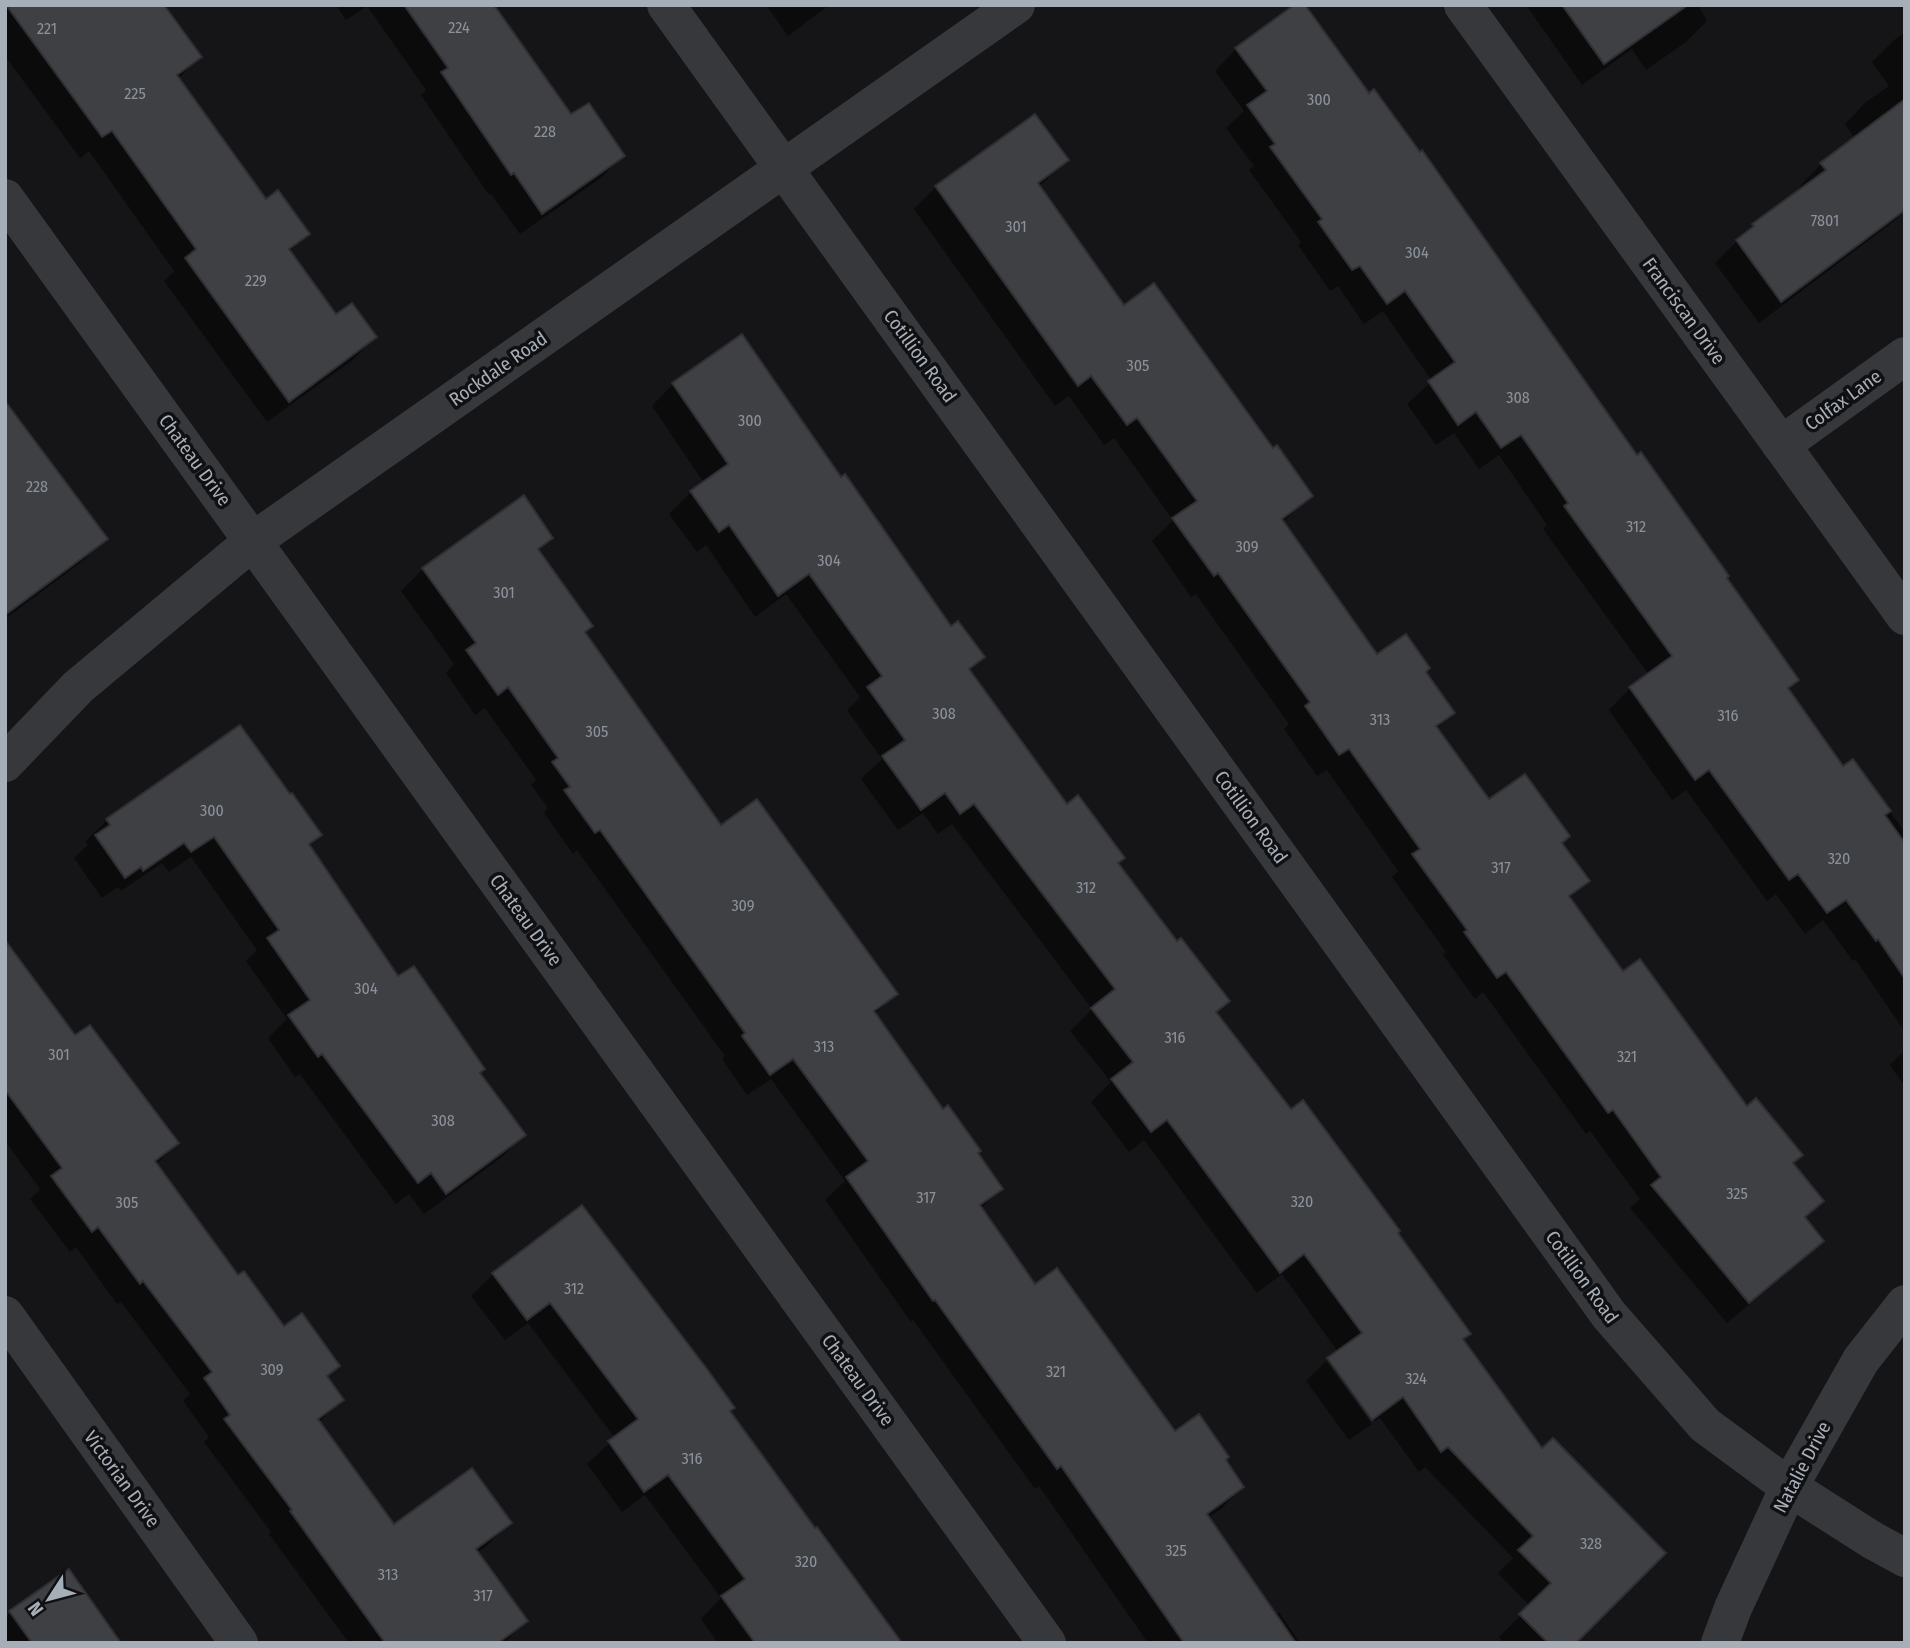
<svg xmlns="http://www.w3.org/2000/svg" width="1910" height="1648" viewBox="0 0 1910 1648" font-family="'Fira Sans Condensed',sans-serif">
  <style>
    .shadow { fill: #0007 }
    .building { fill: #3f4044; stroke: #2f2f33; stroke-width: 2 }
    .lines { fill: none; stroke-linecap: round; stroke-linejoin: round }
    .minor { stroke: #36383c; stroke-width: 38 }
    .labels { text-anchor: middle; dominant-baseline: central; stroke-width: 7; stroke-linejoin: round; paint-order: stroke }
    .number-label { font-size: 16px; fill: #8c929b }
    .street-label { font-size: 19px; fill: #a6aeb8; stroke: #101012 }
  </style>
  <rect width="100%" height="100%" fill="#151517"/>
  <g class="shadow">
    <polygon points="5,5 132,5 200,57 178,79 265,202 307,234 289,252 336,317 375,337 354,359 267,422 164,281 174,271 89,151 80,158 5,56"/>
    <polygon points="336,5 494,5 571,117 623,156 601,178 520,234 491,194 489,195 421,95 426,90 367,6 346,20"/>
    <polygon points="766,5 829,5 788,36"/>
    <polygon points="1526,5 1698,5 1707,21 1686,42 1646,70 1632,49 1582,85"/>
    <polygon points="1905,33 1905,211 1893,222 1759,323 1715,263 1753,225 1803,190 1800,186 1821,164 1855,139 1845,124 1866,102 1889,86 1872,62 1894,40"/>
    <polygon points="1236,49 1637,457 1797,680 1787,690 1843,769 1853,761 1905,832 1905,1032 1856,960 1853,961 1823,920 1805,934 1776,894 1767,901 1686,790 1672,800 1609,710 1630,688 1649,675 1543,529 1547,525 1499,455 1479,469 1454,433 1436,445 1407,404 1432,381 1383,311 1364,324 1338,286 1330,291 1298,245 1301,242 1249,170 1254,166 1226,128 1244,111 1215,71"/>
    <polygon points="1035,116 1067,160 1039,187 1123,307 1272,450 1311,496 1283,522 1377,657 1424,672 1452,713 1436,729 1489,802 1560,844 1587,881 1569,899 1623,973 1746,1109 1822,1201 1804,1219 1822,1241 1800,1262 1727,1323 1630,1208 1640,1199 1590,1131 1586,1134 1483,992 1475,999 1443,955 1446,952 1392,877 1398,871 1327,770 1317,776 1284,729 1289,724 1196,594 1191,597 1152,541 1173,520 1114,438 1104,445 1069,396 1055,406 914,209 936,187"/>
    <polygon points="673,384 841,479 951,628 983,657 968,671 1066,806 1116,865 1177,943 1227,1001 1215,1014 1291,1111 1396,1233 1469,1334 1462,1340 1574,1643 1505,1643 1499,1637 1530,1606 1498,1573 1513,1558 1425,1467 1419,1472 1380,1418 1375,1421 1331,1361 1327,1361 1338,1352 1282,1274 1257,1293 1144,1140 1129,1152 1091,1102 1111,1082 1070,1031 1092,1009 952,824 938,834 923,813 898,830 861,779 882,759 847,710 860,697 786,594 755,617 706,545 697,552 669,514 691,492 704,483 652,406"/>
    <polygon points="5,405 105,539 84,560 5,619"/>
    <polygon points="523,498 551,538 537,551 584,633 720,827 895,994 874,1015 1001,1189 980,1209 1035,1286 1175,1433 1224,1460 1242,1487 1221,1509 1207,1518 1275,1615 1279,1612 1300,1643 1148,1643 1039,1486 1035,1489 913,1320 911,1322 825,1200 845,1181 771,1079 747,1095 722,1059 725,1056 577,850 573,854 544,813 548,808 531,785 536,780 485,708 475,715 446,673 454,664 401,591 423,569"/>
    <polygon points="107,820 320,835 308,846 398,979 478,1074 523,1135 502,1157 424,1214 409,1194 396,1204 300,1074 295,1077 268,1038 287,1019 246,961 257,950 191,857 169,872 162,863 121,891 118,887 102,898 74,858 88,845 85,842"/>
    <polygon points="5,975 75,1038 177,1143 156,1165 238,1278 325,1377 342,1400 318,1423 394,1527 509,1523 488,1545 477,1553 526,1621 504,1643 349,1643 269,1534 271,1532 204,1442 209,1437 183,1401 190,1394 121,1302 117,1304 76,1247 70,1252 30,1199 40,1189 5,1141"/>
    <polygon points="1905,1050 1905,1087 1890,1065"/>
    <polygon points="582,1207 728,1412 901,1643 718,1643 701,1619 721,1598 645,1495 622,1512 587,1464 615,1438 528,1323 505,1340 471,1296 493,1274"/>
    <polygon points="1326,1361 1372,1424 1349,1440 1306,1381"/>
    <polygon points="68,1571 119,1643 5,1643 5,1617"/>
  </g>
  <g class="building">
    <polygon points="6,5 164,5 202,57 177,75 266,199 278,190 310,234 289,249 336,314 352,303 377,337 289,402 185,258 196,249 112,131 102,137"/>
    <polygon points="404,5 494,5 571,114 589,103 625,156 542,214 514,173 511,175 441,72 448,68"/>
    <polygon points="1294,5 1305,5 1369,93 1374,89 1420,152 1422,150 1637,455 1641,452 1729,576 1727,578 1799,680 1788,688 1843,766 1853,759 1891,811 1885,815 1905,843 1905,979 1878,939 1876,941 1846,900 1827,913 1798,874 1789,880 1709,770 1695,780 1629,687 1672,656 1564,506 1568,503 1521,435 1501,448 1476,412 1458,425 1428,381 1455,362 1405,291 1387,304 1360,266 1352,270 1318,222 1322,219 1270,147 1275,144 1247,105 1267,91 1235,48"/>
    <polygon points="1562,5 1688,5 1604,64"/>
    <polygon points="1905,99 1905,210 1781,302 1736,240 1754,226 1752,224 1826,170 1820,163"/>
    <polygon points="1035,114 1069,160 1038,183 1124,305 1154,283 1273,448 1277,445 1313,496 1282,519 1377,654 1406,634 1430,668 1426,672 1455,713 1436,726 1489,799 1525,774 1570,836 1562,843 1590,881 1569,896 1623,971 1640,959 1747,1106 1756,1098 1803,1155 1793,1163 1824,1201 1805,1217 1824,1241 1749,1303 1651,1185 1661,1177 1613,1110 1608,1113 1506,972 1497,978 1464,932 1467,930 1412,854 1420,849 1349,749 1339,755 1305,706 1310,702 1218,573 1214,576 1172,518 1197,501 1137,418 1127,425 1091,376 1078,386 935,186"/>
    <polygon points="742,334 841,477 845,474 951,626 958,621 985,657 969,669 1067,804 1078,795 1125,858 1118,863 1177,941 1181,938 1230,1001 1216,1012 1291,1109 1303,1100 1400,1231 1398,1233 1471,1334 1463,1339 1542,1448 1553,1438 1666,1553 1576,1643 1548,1643 1519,1614 1551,1583 1518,1550 1533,1536 1448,1447 1441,1452 1403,1397 1372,1420 1327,1358 1362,1333 1304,1254 1280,1273 1167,1120 1151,1132 1111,1079 1133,1062 1091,1008 1115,989 974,804 960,814 945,793 921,810 882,756 905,740 867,687 882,676 809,574 778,596 729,525 719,532 690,491 728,464 672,383"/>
    <polygon points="5,401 108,539 5,615"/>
    <polygon points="524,495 553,538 538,549 593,626 585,632 721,825 757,799 898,994 874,1011 943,1109 948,1105 981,1151 978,1153 1003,1189 980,1205 1035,1284 1057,1268 1175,1431 1199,1414 1229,1457 1226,1460 1244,1487 1207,1514 1296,1643 1184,1643 1061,1466 1057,1469 935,1300 933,1301 846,1177 868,1161 793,1059 770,1075 742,1036 745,1033 600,830 595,833 564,790 570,787 552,762 558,758 508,687 498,695 466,650 476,643 422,568"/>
    <polygon points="240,725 290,794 292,793 322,835 309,844 398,976 414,966 485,1069 480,1073 526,1135 446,1194 431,1173 418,1183 322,1054 318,1057 288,1015 310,1000 267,938 279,930 214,837 191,852 184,843 143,871 141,867 125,878 95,835 110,825 106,819"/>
    <polygon points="5,940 75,1035 90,1025 179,1143 155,1161 238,1275 244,1271 284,1326 302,1313 340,1366 327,1376 344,1400 318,1419 394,1524 472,1468 512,1523 476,1549 528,1621 498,1643 385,1643 290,1511 292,1510 224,1419 230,1415 204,1378 212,1372 143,1281 140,1284 98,1227 92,1232 51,1176 62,1168 5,1090"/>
    <polygon points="582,1205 707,1369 735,1408 730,1411 815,1528 817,1527 902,1643 755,1643 721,1596 745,1579 668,1475 644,1492 608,1441 638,1419 550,1303 527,1320 492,1273"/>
    <polygon points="69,1569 121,1643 32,1643 9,1611"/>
  </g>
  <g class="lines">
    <g class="minor">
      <polyline points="666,5 1609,1315 1705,1425 1789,1487 1872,1540 1905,1558"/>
      <polyline points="1463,5 1905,616"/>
      <polyline points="5,198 1047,1643"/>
      <polyline points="1781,445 1905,356"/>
      <polyline points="5,763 78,687 253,541 1016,5"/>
      <polyline points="5,1315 239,1643"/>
      <polyline points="1720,1643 1733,1608 1789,1487 1861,1360 1905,1304"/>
    </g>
  </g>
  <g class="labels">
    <g class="number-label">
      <text x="459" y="27">224</text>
      <text x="47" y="28">221</text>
      <text x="135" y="93">225</text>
      <text x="1319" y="99">300</text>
      <text x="545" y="131">228</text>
      <text x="1825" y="220">7801</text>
      <text x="1016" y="226">301</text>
      <text x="1417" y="252">304</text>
      <text x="256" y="280">229</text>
      <text x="1138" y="365">305</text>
      <text x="1518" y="397">308</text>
      <text x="750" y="420">300</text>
      <text x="37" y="486">228</text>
      <text x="1636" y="526">312</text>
      <text x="1247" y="546">309</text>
      <text x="829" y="560">304</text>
      <text x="504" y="592">301</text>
      <text x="944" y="713">308</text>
      <text x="1728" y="715">316</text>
      <text x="1380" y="719">313</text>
      <text x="597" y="731">305</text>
      <text x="212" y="810">300</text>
      <text x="1839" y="858">320</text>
      <text x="1501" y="867">317</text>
      <text x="1086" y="887">312</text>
      <text x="743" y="905">309</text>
      <text x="366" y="988">304</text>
      <text x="1175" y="1037">316</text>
      <text x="824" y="1046">313</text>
      <text x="59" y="1054">301</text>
      <text x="1627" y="1056">321</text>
      <text x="443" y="1120">308</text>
      <text x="1737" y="1193">325</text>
      <text x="926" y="1197">317</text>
      <text x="1302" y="1201">320</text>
      <text x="127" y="1202">305</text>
      <text x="574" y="1288">312</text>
      <text x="272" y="1369">309</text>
      <text x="1056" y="1371">321</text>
      <text x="1416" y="1378">324</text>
      <text x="692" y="1458">316</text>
      <text x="1591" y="1543">328</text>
      <text x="1176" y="1550">325</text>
      <text x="806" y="1561">320</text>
      <text x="388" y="1574">313</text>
      <text x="483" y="1595">317</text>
    </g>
    <g class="street-label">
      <text transform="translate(1684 311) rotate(54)">Franciscan Drive</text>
      <text transform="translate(920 356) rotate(54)">Cotillion Road</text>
      <text transform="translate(498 369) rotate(-35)">Rockdale Road</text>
      <text transform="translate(1843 400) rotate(-36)">Colfax Lane</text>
      <text transform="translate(195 460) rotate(54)">Chateau Drive</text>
      <text transform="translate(1251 817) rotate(54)">Cotillion Road</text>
      <text transform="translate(526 920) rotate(54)">Chateau Drive</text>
      <text transform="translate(1582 1277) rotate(54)">Cotillion Road</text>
      <text transform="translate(858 1380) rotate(54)">Chateau Drive</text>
      <text transform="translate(1802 1467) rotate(-62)">Natalie Drive</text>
      <text transform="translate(122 1479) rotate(54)">Victorian Drive</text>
    </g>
  </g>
  <rect width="1910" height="1648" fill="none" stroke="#a6aeb8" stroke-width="14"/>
  <g transform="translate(49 1599) rotate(234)" stroke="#101012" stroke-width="5" paint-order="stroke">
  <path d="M0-5L12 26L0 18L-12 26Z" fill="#a6aeb8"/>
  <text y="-10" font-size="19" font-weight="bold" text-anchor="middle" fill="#a6aeb8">N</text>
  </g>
</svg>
